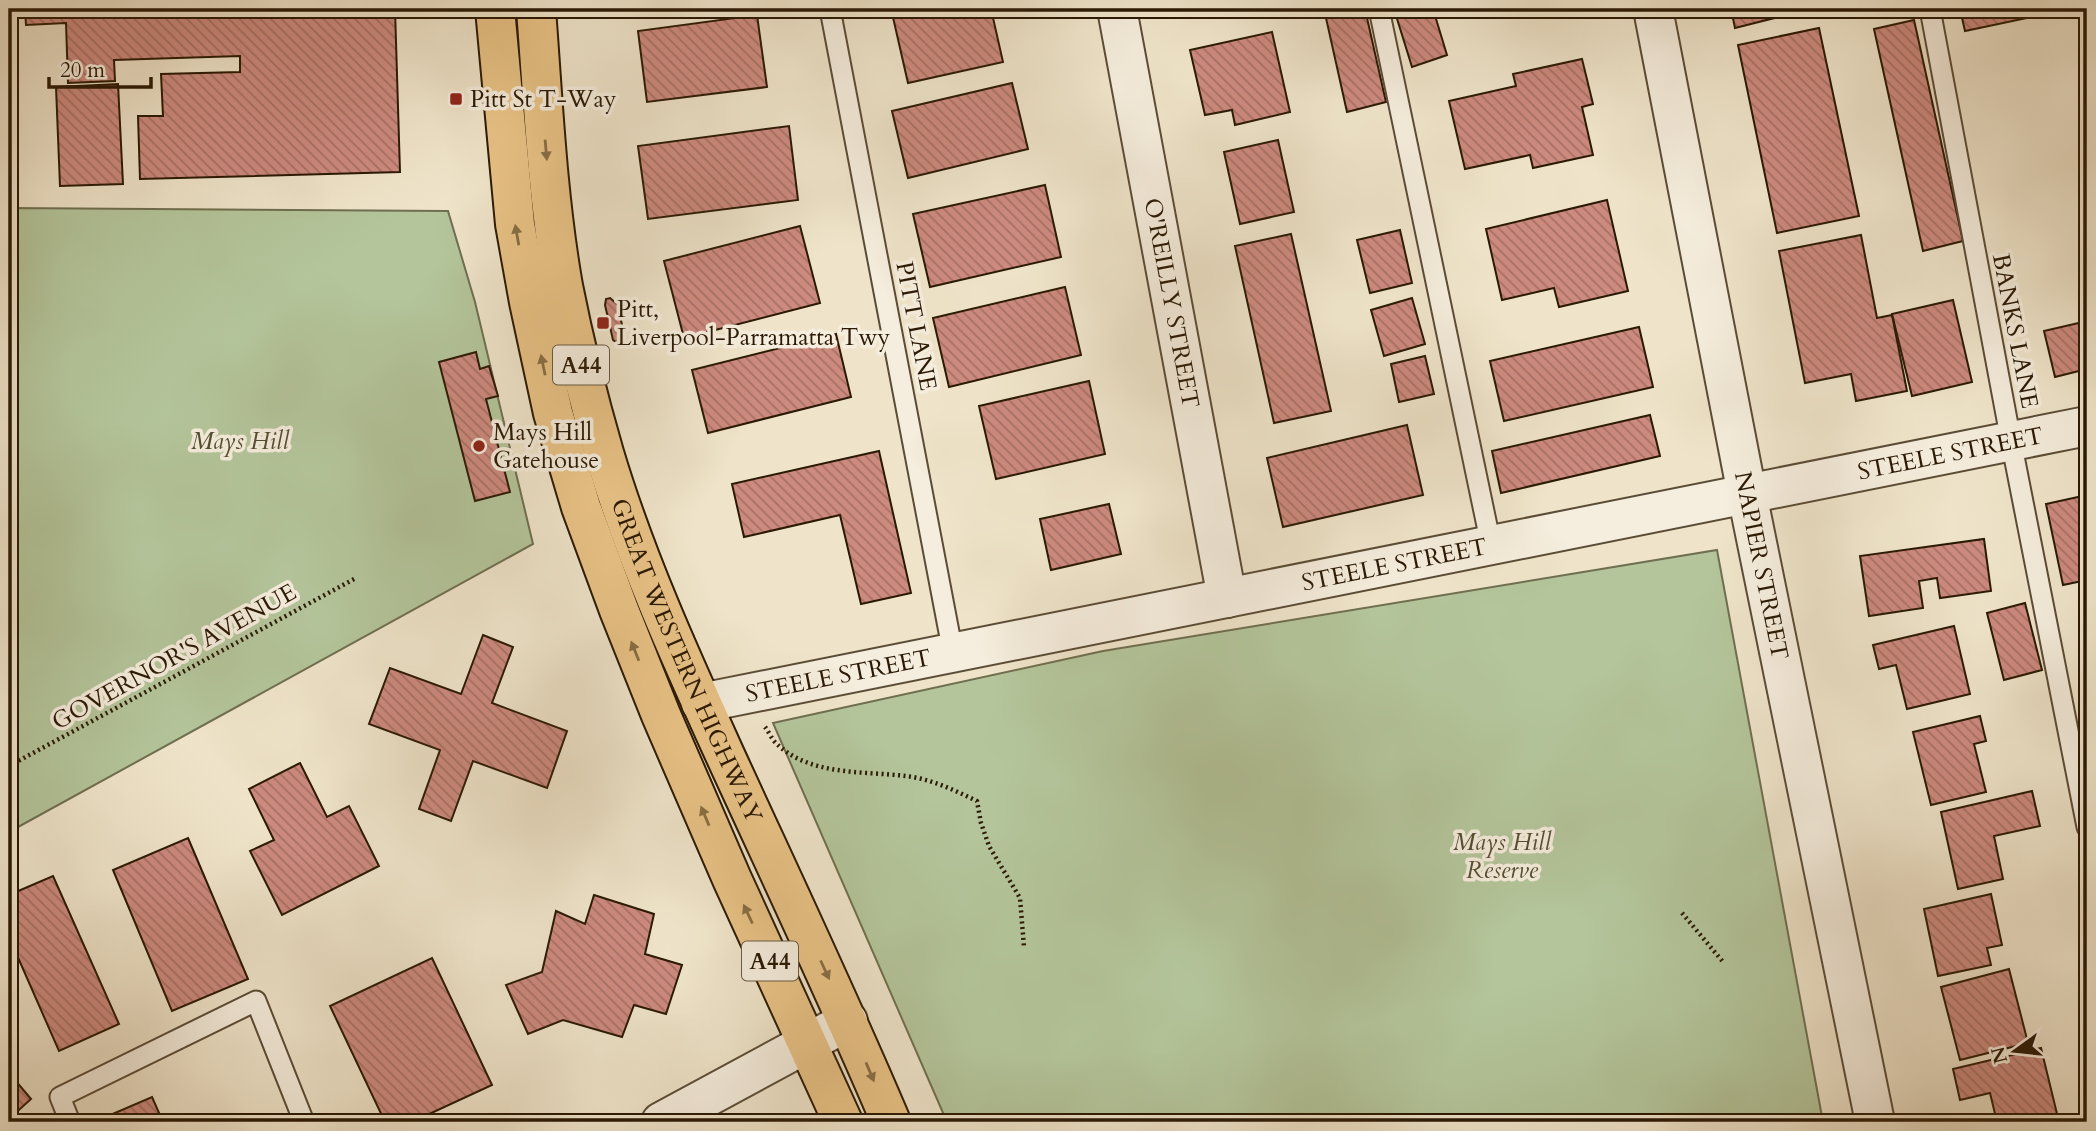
<svg xmlns="http://www.w3.org/2000/svg" width="2096" height="1131" viewBox="0 0 2096 1131" font-family="Cardo,serif">
  <style>
    .park { fill: #b4c59b; stroke: #6f6f50; stroke-width: 2 }
    .building { fill: url(#building-back-hatch); stroke: #2a1904; stroke-width: 2 }
    .lines { fill: none; stroke-linecap: round; stroke-linejoin: round }
    .service-casing { stroke: #5b4c36; stroke-width: 23 }
    .minor-casing { stroke: #5b4c36; stroke-width: 42 }
    .trunk-casing { stroke: #2a1904; stroke-width: 42 }
    .path { stroke: #2a1904; stroke-width: 4.5; stroke-dasharray: 2 3.5; stroke-linecap: butt }
    .service { stroke: #f5eddd; stroke-width: 19 }
    .minor { stroke: #f5eddd; stroke-width: 38 }
    .trunk { stroke: #e8c285; stroke-width: 38 }
    .oneway { fill: #896e44 }
    .poi-dot { fill: #8f2418; stroke: #f5eddd; stroke-width: 2.5 }
    .labels { text-anchor: middle; dominant-baseline: central; stroke-width: 7; stroke-linejoin: round; paint-order: stroke }
    .shield { fill: #f5eddd; stroke: #675945; stroke-width: 2 }
    .shield-label { font-size: 23px; font-weight: bold; fill: #2a1904 }
    .poi-label { font-size: 24px; fill: #2a1904; stroke: #f5eddd; text-anchor: start }
    .street-label { font-size: 24px; fill: #2a1904; stroke: #f5eddd }
    .park-label { font-size: 24px; font-style: italic; fill: #534d31; stroke: #f5eddd }
  </style>
  <defs>
    <pattern id="building-back-hatch" width="6" height="6" patternUnits="userSpaceOnUse" patternTransform="scale(1.75)"><rect width="6" height="6" fill="#cd8a7f"/><path d="M-1 5l2 2M0 0l6 6M5-1l2 2" fill="none" stroke="#a77066"/></pattern>
  </defs>
  <rect width="100%" height="100%" fill="#efe4ca"/>
  <filter id="stains"><feTurbulence type="fractalNoise" baseFrequency=".00286" numOctaves="4"/><feColorMatrix values="0 0 0 0 .2 0 0 0 0 .09 0 0 0 0 .02 0 0 0 .5 -.17"/></filter>
  <radialGradient id="worn" r=".72"><stop offset=".6" stop-color="#630" stop-opacity="0"/><stop offset="1" stop-color="#630" stop-opacity=".3"/></radialGradient>
  <g class="park">
    <polygon points="9,208 448,211 475,302 533,544 9,832"/>
    <polygon points="1717,550 1823,1122 947,1122 773,723 1103,651"/>
  </g>
  <g class="building">
    <polygon points="25,9 395,9 400,172 140,179 138,116 163,116 161,74 240,72 240,56 114,60 115,81 68,83 66,23 26,25"/>
    <polygon points="911,9 991,9 1003,62 908,83 892,13"/>
    <polygon points="1365,9 1386,102 1347,112 1326,18"/>
    <polygon points="1394,9 1433,9 1447,55 1412,67"/>
    <polygon points="1731,9 1810,9 1735,28"/>
    <polygon points="1960,9 2069,9 1965,31"/>
    <polygon points="757,15 767,87 647,102 638,31"/>
    <polygon points="1914,20 1963,241 1923,251 1874,29"/>
    <polygon points="1819,28 1859,216 1777,233 1738,45"/>
    <polygon points="1272,32 1290,112 1235,125 1232,110 1205,115 1190,50"/>
    <polygon points="1582,59 1593,104 1582,107 1593,155 1533,168 1530,155 1465,169 1449,101 1516,86 1513,74"/>
    <polygon points="1012,83 1028,149 908,178 892,111"/>
    <polygon points="118,84 123,184 60,186 56,87"/>
    <polygon points="789,126 798,200 648,219 638,146"/>
    <polygon points="1278,140 1294,212 1240,224 1224,152"/>
    <polygon points="1045,185 1061,257 930,287 913,214"/>
    <polygon points="1607,200 1628,291 1559,307 1554,288 1502,300 1486,229"/>
    <polygon points="800,226 820,303 684,338 664,261"/>
    <polygon points="1400,230 1412,283 1370,293 1357,240"/>
    <polygon points="1291,234 1331,411 1274,423 1235,246"/>
    <polygon points="1861,235 1877,318 1892,315 1907,391 1856,401 1851,374 1805,383 1779,251"/>
    <polygon points="1065,287 1081,355 949,387 933,318"/>
    <polygon points="610,298 618,305 623,330 620,340 616,342 613,340 605,305 606,299"/>
    <polygon points="1412,298 1425,344 1384,356 1371,310"/>
    <polygon points="1953,300 1972,382 1912,396 1892,314"/>
    <polygon points="2087,321 2087,369 2055,377 2044,331"/>
    <polygon points="1639,327 1653,387 1504,421 1490,361"/>
    <polygon points="836,334 851,397 708,433 692,370"/>
    <polygon points="476,352 480,369 489,366 498,396 486,399 510,492 475,501 439,362"/>
    <polygon points="1425,356 1434,394 1399,402 1391,364"/>
    <polygon points="1089,381 1105,454 996,479 979,406"/>
    <polygon points="1650,415 1660,456 1501,493 1492,451"/>
    <polygon points="1407,425 1423,495 1283,527 1267,458"/>
    <polygon points="879,451 911,593 861,604 840,515 744,537 732,484"/>
    <polygon points="2087,495 2087,580 2063,585 2046,504"/>
    <polygon points="1109,504 1121,554 1051,570 1040,519"/>
    <polygon points="1984,539 1991,591 1940,598 1937,578 1919,581 1923,608 1869,616 1860,556"/>
    <polygon points="2025,603 2042,670 2004,680 1987,613"/>
    <polygon points="1954,626 1970,694 1907,709 1896,665 1879,669 1873,645"/>
    <polygon points="483,635 513,647 492,703 567,731 547,788 473,761 451,821 419,809 440,750 369,724 390,668 461,694"/>
    <polygon points="1980,716 1986,741 1974,744 1986,792 1931,805 1913,732"/>
    <polygon points="300,763 327,817 349,806 379,866 282,915 250,851 274,840 249,789"/>
    <polygon points="2032,791 2040,826 1994,836 2003,879 1958,889 1941,812"/>
    <polygon points="188,838 248,979 172,1011 113,870"/>
    <polygon points="53,876 119,1024 59,1051 9,937 9,895"/>
    <polygon points="1991,894 2002,945 1987,948 1991,965 1938,976 1924,909"/>
    <polygon points="594,895 654,914 645,954 682,965 666,1014 634,1005 622,1037 563,1020 528,1034 506,985 542,972 556,911 585,924"/>
    <polygon points="432,958 492,1085 412,1122 385,1122 330,1006"/>
    <polygon points="2009,969 2028,1043 1960,1060 1941,987"/>
    <polygon points="2041,1048 2059,1122 1997,1122 1990,1093 1960,1100 1953,1069"/>
    <polygon points="9,1073 31,1099 9,1119"/>
    <polygon points="152,1097 163,1122 94,1122"/>
  </g>
  <g class="lines">
    <defs>
      <g id="service">
        <polyline points="830,9 953,653"/>
        <polyline points="1379,9 1491,545"/>
        <polyline points="1930,9 2011,441 2087,827"/>
        <polyline points="70,1122 60,1097 256,1001 304,1122"/>
      </g>
      <g id="minor">
        <path id="s1" d="M1117 9 1227 598"/>
        <path id="s2" d="M1653 9 1747 494 1875 1122"/>
        <path id="s3" d="M701 703 2087 426"/>
        <polyline points="661,1122 848,1021"/>
      </g>
      <g id="trunk">
        <polyline points="495,9 515,224 529,302 553,413 581,507 619,610 661,715 732,879 843,1122"/>
        <path id="s4" d="M536 9C543 101 547 195 563 286 574 342 588 398 604 453 635 557 680 656 725 755 781 877 839 999 891 1122"/>
      </g>
    </defs>
    <use href="#service" class="service-casing"/>
    <use href="#minor" class="minor-casing"/>
    <use href="#trunk" class="trunk-casing"/>
    <g class="path">
      <path d="M765 727C769 732 772 740 777 744 810 776 864 771 906 776 931 779 954 790 977 801L981 823 989 846 1020 898 1024 947"/>
      <polyline points="9,766 356,578"/>
      <polyline points="1682,913 1724,963"/>
    </g>
    <use href="#service" class="service"/>
    <use href="#minor" class="minor"/>
    <use href="#trunk" class="trunk"/>
  </g>
  <defs><path id="oneway-solid" d="M-6-.8H1V-3.2L6.5 0L1 3.2V.8H-6Z" transform="scale(1.75)"/></defs>
  <g class="oneway">
    <use href="#oneway-solid" transform="translate(546 150) rotate(85)"/>
    <use href="#oneway-solid" transform="translate(517 235) rotate(-100)"/>
    <use href="#oneway-solid" transform="translate(543 365) rotate(-102)"/>
    <use href="#oneway-solid" transform="translate(635 651) rotate(-112)"/>
    <use href="#oneway-solid" transform="translate(705 816) rotate(-113)"/>
    <use href="#oneway-solid" transform="translate(748 914) rotate(-115)"/>
    <use href="#oneway-solid" transform="translate(825 970) rotate(65)"/>
    <use href="#oneway-solid" transform="translate(870 1072) rotate(67)"/>
  </g>
  <g class="poi-dot">
    <rect x="449" y="92" width="14" height="14" rx="3.5"/>
    <rect x="596" y="316" width="14" height="14" rx="3.5"/>
    <circle cx="479" cy="446" r="7"/>
  </g>
  <g class="labels">
    <g class="shield">
      <rect x="553" y="345.5" width="56" height="39" rx="5"/>
      <rect x="742" y="941.5" width="56" height="39" rx="5"/>
    </g>
    <g class="shield-label">
      <text x="581" y="365">A44</text>
      <text x="770" y="961">A44</text>
    </g>
    <g class="poi-label">
      <text x="470" y="99">Pitt St T-Way</text>
      <text x="617" y="309">Pitt,<tspan x="617" dy="28">Liverpool-Parramatta Twy</tspan></text>
      <text x="493" y="432">Mays Hill<tspan x="493" dy="28">Gatehouse</tspan></text>
    </g>
    <g class="street-label">
      <text stroke="none"><textPath href="#s1" startOffset="299">O'REILLY STREET</textPath></text>
      <text transform="translate(916 326) rotate(79)">PITT LANE</text>
      <text transform="translate(2015 331) rotate(79)">BANKS LANE</text>
      <text stroke="none"><textPath href="#s3" startOffset="1274">STEELE STREET</textPath></text>
      <text stroke="none"><textPath href="#s3" startOffset="707">STEELE STREET</textPath></text>
      <text stroke="none"><textPath href="#s2" startOffset="567">NAPIER STREET</textPath></text>
      <text transform="translate(174 657) rotate(-29)">GOVERNOR'S AVENUE</text>
      <text stroke="none"><textPath href="#s4" startOffset="674">GREAT WESTERN HIGHWAY</textPath></text>
      <text stroke="none"><textPath href="#s3" startOffset="140">STEELE STREET</textPath></text>
    </g>
    <g class="park-label">
      <text x="240" y="441">Mays Hill</text>
      <text x="1502" y="842">Mays Hill<tspan x="1502" dy="28">Reserve</tspan></text>
    </g>
  </g>
  <rect width="2096" height="1131" fill="none" stroke="#efe4ca" stroke-width="35"/>
  <rect x="10" y="10" width="2075" height="1110" fill="none" stroke="#2a1904" stroke-width="3.5"/>
  <rect x="18" y="18" width="2061" height="1096" fill="none" stroke="#2a1904" stroke-width="2"/>
  <g transform="translate(2015 1051) rotate(255)" stroke="#f5eddd" stroke-width="5" paint-order="stroke">
  <path d="M0-5L12 26L0 18L-12 26Z" fill="#2a1904"/>
  <text y="-10" font-size="19" font-weight="bold" text-anchor="middle" fill="#2a1904">N</text>
  </g>
  <path d="M49 77v10h102v-10" fill="none" stroke="#2a1904" stroke-width="3.5"/>
  <text x="60" y="77" font-size="21" fill="#2a1904" stroke="#f5eddd" stroke-width="5" paint-order="stroke">20 m</text>
  <rect width="100%" height="100%" filter="url(#stains)"/>
  <rect width="100%" height="100%" fill="url(#worn)"/>
</svg>
